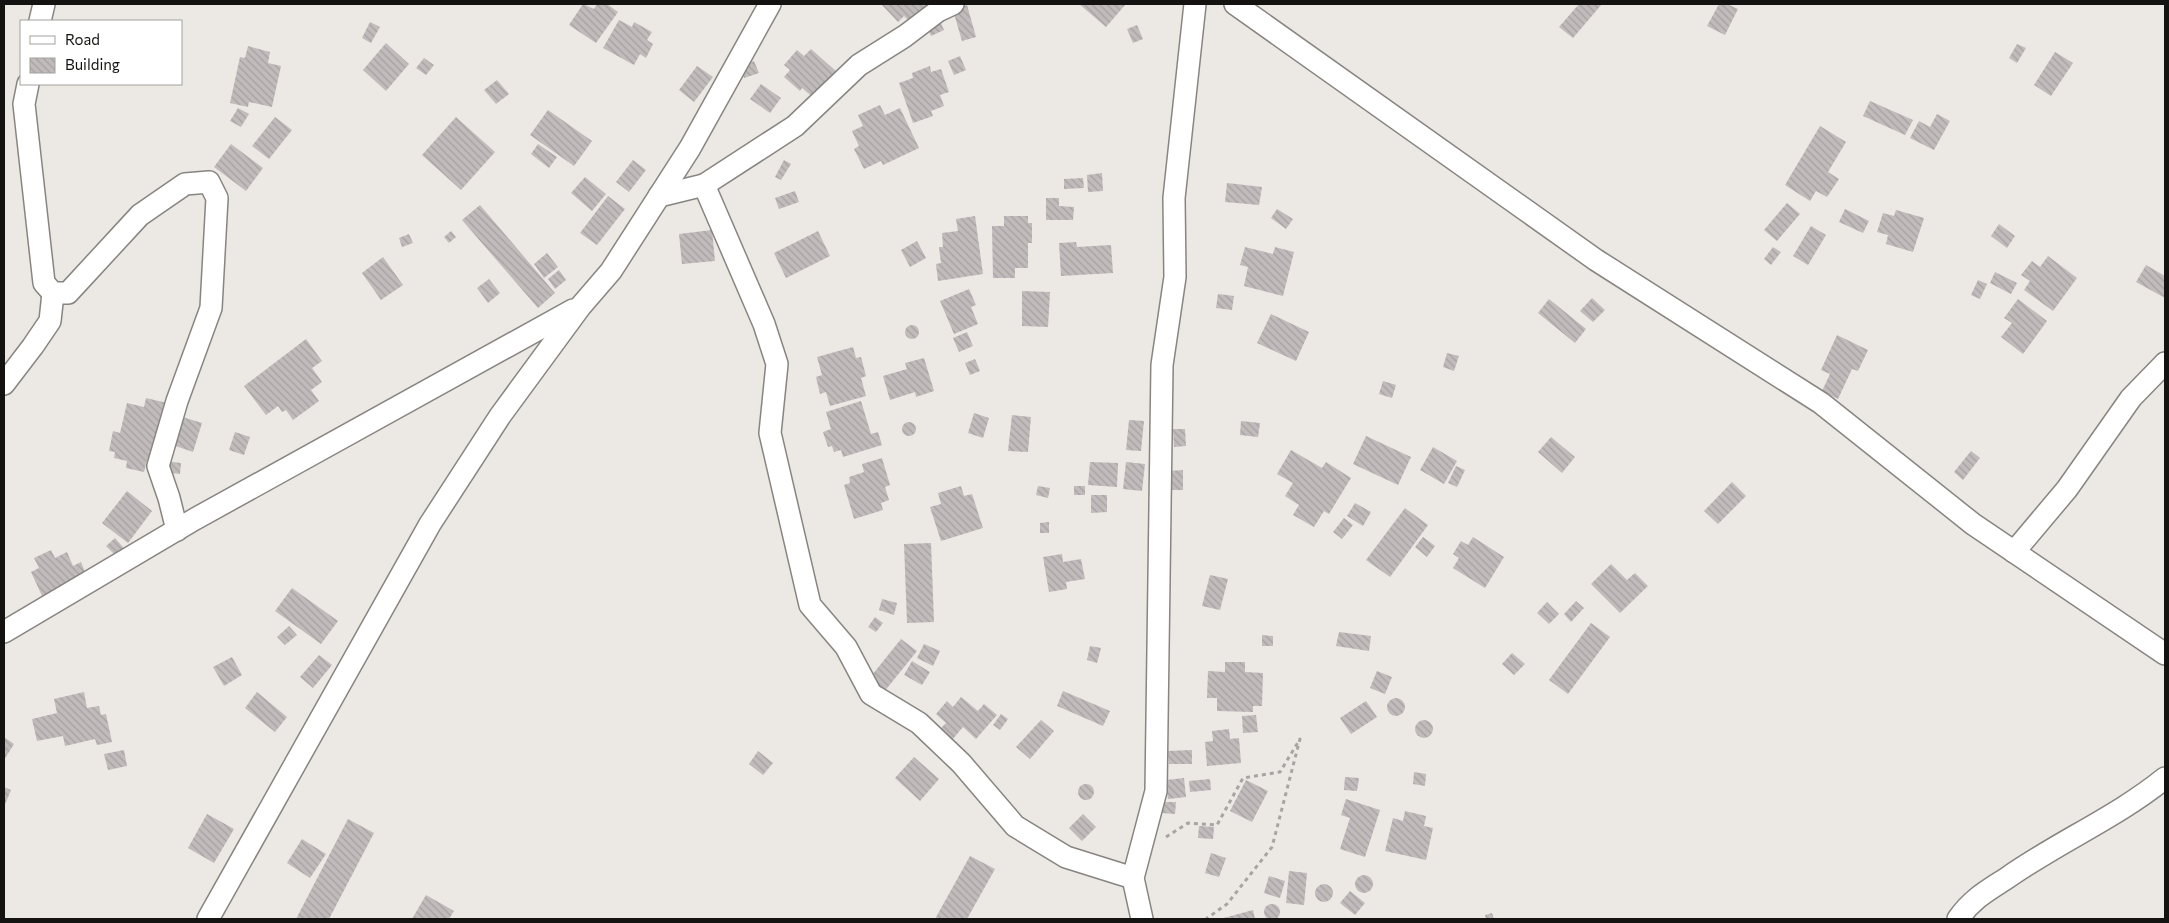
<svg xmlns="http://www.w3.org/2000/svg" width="2169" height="923" viewBox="0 0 2169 923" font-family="Commissioner,sans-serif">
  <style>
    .building { fill: url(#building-back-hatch) }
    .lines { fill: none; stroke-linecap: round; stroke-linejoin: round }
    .minor-casing { stroke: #888481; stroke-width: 24 }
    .path { stroke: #a7a5a1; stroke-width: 3; stroke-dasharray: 4 4; stroke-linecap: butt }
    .minor { stroke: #fff; stroke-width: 21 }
  </style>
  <defs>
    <pattern id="building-back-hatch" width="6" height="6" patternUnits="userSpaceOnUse" patternTransform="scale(1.25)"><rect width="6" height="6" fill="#c1bbbc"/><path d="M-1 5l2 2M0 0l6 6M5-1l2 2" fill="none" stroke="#a5a0a1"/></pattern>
  </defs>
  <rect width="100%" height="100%" fill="#ece9e5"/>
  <g class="building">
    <polygon points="583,4 594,9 597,4 607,4 618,12 596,43 569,25"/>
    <polygon points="881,4 938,4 914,26 904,16 898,22"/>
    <polygon points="1079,4 1126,4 1106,27"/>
    <polygon points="1579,4 1602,4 1573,38 1559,27"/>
    <polygon points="1719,4 1727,4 1738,9 1725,35 1707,26"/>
    <polygon points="967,5 976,37 962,41 953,10"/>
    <polygon points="938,17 944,30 931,36 925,23"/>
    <polygon points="619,20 632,27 634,22 652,32 647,40 653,44 646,58 640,54 634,65 603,48"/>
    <polygon points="370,22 380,27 371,43 362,38"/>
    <polygon points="1137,25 1143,39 1133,43 1127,29"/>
    <polygon points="386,43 409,64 386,91 363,70"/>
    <polygon points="2017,44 2026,48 2017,63 2009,58"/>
    <polygon points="248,46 270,52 268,63 281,66 272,107 249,102 248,107 230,103 240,57 245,58"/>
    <polygon points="811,49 838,73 815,99 802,88 800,91 784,77 790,70 784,65 797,50 804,56"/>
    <polygon points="2055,52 2073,63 2051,96 2034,85"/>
    <polygon points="960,56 966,70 954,75 948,61"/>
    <polygon points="424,58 434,65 426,75 416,68"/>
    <polygon points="754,61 759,73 744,78 740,66"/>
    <polygon points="697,66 713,77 694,102 679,90"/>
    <polygon points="930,66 931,72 941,69 949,92 940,95 944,106 931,111 933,116 913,123 899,83 913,78 912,73"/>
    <polygon points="497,80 509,94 496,104 484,90"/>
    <polygon points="761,84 781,98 770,113 750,99"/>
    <polygon points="1870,101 1913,120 1905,135 1863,116"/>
    <polygon points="880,105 885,115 900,108 919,148 883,165 881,161 864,169 854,149 859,146 852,131 863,126 858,115"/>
    <polygon points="238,108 249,114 241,127 230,121"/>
    <polygon points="548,110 592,141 574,166 530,135"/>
    <polygon points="1937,114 1950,121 1934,150 1910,138 1919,121 1930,127"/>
    <polygon points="275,117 292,130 269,159 252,146"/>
    <polygon points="456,117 495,152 461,190 422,155"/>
    <polygon points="1820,126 1846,142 1828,172 1839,179 1827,197 1816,191 1810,201 1785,185"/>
    <polygon points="231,144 263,168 246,191 214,167"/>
    <polygon points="538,144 557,157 549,168 531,154"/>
    <polygon points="633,160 646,170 629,192 616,182"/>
    <polygon points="784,160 791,164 781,180 775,177"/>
    <polygon points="1102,173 1103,191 1088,192 1087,175"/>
    <polygon points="585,177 606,194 592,211 571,193"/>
    <polygon points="1083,178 1084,188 1064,189 1064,179"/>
    <polygon points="1227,183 1262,187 1259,205 1225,202"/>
    <polygon points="795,191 799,202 779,209 775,198"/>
    <polygon points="608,196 625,209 597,245 580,233"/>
    <polygon points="1046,198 1059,198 1059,206 1074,207 1073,220 1046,220"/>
    <polygon points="1787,203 1800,214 1777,241 1764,230"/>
    <polygon points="480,205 555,293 538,308 462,220"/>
    <polygon points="1277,209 1293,219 1286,229 1271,218"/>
    <polygon points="1845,209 1869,221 1863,233 1839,222"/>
    <polygon points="1896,210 1924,218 1913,252 1886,244 1888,235 1877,232 1883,213 1894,216"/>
    <polygon points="975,216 983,274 938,281 936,264 941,263 939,247 943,247 942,233 958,231 956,219"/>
    <polygon points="1004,216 1028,216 1028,223 1032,223 1032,243 1028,243 1028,268 1015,268 1015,278 993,278 992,226 1004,226"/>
    <polygon points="1999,224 2015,236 2007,248 1991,236"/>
    <polygon points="1811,226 1826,235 1808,265 1793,256"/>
    <polygon points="712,230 715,261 682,264 679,234"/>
    <polygon points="451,231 456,237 449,243 444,237"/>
    <polygon points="818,231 830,256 786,278 774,253"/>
    <polygon points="409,234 413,243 402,247 399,238"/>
    <polygon points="917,241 926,258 910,267 901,250"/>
    <polygon points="1076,242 1077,247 1111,245 1113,273 1061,276 1059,243"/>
    <polygon points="1245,247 1273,254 1275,247 1294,252 1283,296 1244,286 1248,267 1240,265"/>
    <polygon points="1773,247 1781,252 1771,265 1764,259"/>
    <polygon points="547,253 558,267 544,278 534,264"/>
    <polygon points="2048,256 2077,278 2053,311 2024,290 2030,281 2021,275 2032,261 2040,267"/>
    <polygon points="383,257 403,285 381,300 362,273"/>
    <polygon points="2146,265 2165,276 2165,298 2136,282"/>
    <polygon points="559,270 566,280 555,289 548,279"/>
    <polygon points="1995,272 2017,283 2011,294 1990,283"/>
    <polygon points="489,279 500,293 488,303 477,288"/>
    <polygon points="1978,280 1987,284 1980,299 1971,295"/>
    <polygon points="969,289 976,305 971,307 978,324 954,334 940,301"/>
    <polygon points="1022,291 1050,292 1048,327 1022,326"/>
    <polygon points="1218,294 1234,296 1232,310 1216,308"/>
    <polygon points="1592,298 1605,310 1593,322 1580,311"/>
    <polygon points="1549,299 1586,329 1575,343 1538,313"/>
    <polygon points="2018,299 2047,321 2023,354 2001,337 2012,323 2004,318"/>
    <polygon points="1271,314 1309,332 1296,361 1257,343"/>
    <circle cx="912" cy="332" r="7"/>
    <polygon points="967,332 973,346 959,352 953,338"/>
    <polygon points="1837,335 1868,350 1858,371 1852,369 1838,399 1822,391 1830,374 1821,370"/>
    <polygon points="306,339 322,361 312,368 322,382 311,390 319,401 293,420 286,410 282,412 278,406 266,415 244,386"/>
    <polygon points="853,347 856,358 861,357 866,376 861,378 866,396 830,406 826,392 820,394 816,377 822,375 817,357"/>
    <polygon points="1447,353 1459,356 1454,371 1443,367"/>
    <polygon points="924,358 934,391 916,397 915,392 890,400 883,376 907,369 905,363"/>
    <polygon points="975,359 980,371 970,375 965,363"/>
    <polygon points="1383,381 1396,385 1392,398 1379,394"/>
    <polygon points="146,398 167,403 154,461 147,460 144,472 126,468 127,461 114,458 115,452 109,451 113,431 120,433 127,403 144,407"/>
    <polygon points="861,401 871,434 878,432 882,445 843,457 841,450 834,452 832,446 828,447 823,432 831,429 826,412"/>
    <polygon points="974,413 989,418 983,438 968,433"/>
    <polygon points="176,415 202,423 193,452 167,443"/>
    <polygon points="1012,415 1031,417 1028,452 1008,451"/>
    <polygon points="1129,420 1144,421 1141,451 1126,450"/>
    <polygon points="1241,421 1260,423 1258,437 1240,435"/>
    <circle cx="909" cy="429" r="7"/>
    <polygon points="1173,429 1185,429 1186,446 1174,447"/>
    <polygon points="235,432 250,437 244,455 229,450"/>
    <polygon points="1366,436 1411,457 1398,485 1353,464"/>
    <polygon points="1551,437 1575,457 1562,473 1538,452"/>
    <polygon points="1433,447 1457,461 1444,484 1420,470"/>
    <polygon points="1291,450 1322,468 1326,462 1351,478 1329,514 1324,511 1314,527 1293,515 1299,505 1285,496 1293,483 1277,474"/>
    <polygon points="1971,451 1980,458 1963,480 1954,472"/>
    <polygon points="882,458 890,485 885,487 889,500 881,503 883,510 854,519 844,485 850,483 849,477 864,472 862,464"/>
    <polygon points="164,461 181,463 180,474 163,472"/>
    <polygon points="1090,462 1118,463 1117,487 1088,485"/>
    <polygon points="1126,462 1145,464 1142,491 1123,489"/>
    <polygon points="1456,466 1465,470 1457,487 1448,483"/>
    <polygon points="1183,470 1183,490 1170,490 1169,471"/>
    <polygon points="1732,482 1746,496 1718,524 1704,511"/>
    <polygon points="961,486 964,496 972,494 983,528 941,541 930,507 941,504 938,493"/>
    <polygon points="1038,486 1050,488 1048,498 1036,495"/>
    <rect x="1074" y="486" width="11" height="9"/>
    <polygon points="127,491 152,511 128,543 102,523"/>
    <polygon points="1091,495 1107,495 1107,512 1091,513"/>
    <polygon points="1355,503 1371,512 1363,526 1347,516"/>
    <polygon points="1405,508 1428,525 1390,577 1366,560"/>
    <polygon points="1344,518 1353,525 1342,539 1333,532"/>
    <polygon points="1049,522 1049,533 1040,533 1040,523"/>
    <polygon points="1423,537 1435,546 1427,557 1415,547"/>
    <polygon points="1473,537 1504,557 1485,588 1453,568 1459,558 1453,554 1461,541 1468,545"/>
    <polygon points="115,538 128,553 120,560 106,546"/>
    <polygon points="931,543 934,622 907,623 904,544"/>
    <polygon points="51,550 55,558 67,552 73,566 81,562 87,577 43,598 31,572 39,568 34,558"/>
    <polygon points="1062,554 1063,562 1081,559 1085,579 1066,582 1067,589 1049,592 1043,557"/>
    <polygon points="1611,564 1627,580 1635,573 1648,586 1620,613 1591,584"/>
    <polygon points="1210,575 1228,579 1220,610 1202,606"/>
    <polygon points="292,588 338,621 321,644 275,611"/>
    <polygon points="882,599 897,603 894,615 879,610"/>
    <polygon points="1576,601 1584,608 1571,622 1564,614"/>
    <polygon points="1547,602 1559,614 1549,624 1537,613"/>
    <polygon points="875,617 883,623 876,632 868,627"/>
    <polygon points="1591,623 1610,637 1568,694 1549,680"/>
    <polygon points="289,626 297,635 285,645 277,637"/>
    <polygon points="1339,632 1371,636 1369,651 1336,646"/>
    <polygon points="1262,635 1273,636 1273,646 1262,646"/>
    <polygon points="901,639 917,651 884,692 868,680"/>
    <polygon points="924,644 940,651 933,666 917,658"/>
    <polygon points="1090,646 1101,648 1097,663 1087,660"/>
    <polygon points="1512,653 1525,664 1514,675 1502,664"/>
    <polygon points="319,655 332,665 313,688 300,677"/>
    <polygon points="232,657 242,675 224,686 213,667"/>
    <polygon points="912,661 930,672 922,685 904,675"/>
    <polygon points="1225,662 1245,662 1245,672 1263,673 1262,706 1253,706 1253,712 1217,711 1217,698 1207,698 1208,671 1225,672"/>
    <polygon points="1377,671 1392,677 1385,694 1370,688"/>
    <polygon points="1063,691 1110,711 1103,726 1057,706"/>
    <polygon points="84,692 87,708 99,706 101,715 106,714 112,742 97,745 95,739 65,746 63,736 37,741 32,719 57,713 54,699"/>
    <polygon points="257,692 287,717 275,732 245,708"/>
    <polygon points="961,697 978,711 984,704 997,715 976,739 963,727 952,740 939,730 946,723 936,714 947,701 953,707"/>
    <circle cx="1396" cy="707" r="9"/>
    <polygon points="1366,701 1377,717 1351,734 1340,718"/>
    <polygon points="1001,714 1008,719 1000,730 993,725"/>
    <polygon points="1256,715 1258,732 1243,733 1242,716"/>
    <polygon points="1041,720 1054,731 1030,759 1016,747"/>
    <circle cx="1424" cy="729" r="9"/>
    <polygon points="1229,729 1230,739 1239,738 1241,763 1207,766 1205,742 1213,741 1212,731"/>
    <polygon points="4,737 14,744 4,760"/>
    <polygon points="124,750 127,766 108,770 104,754"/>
    <polygon points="1192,750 1192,764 1169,764 1168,751"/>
    <polygon points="758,751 773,763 763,775 749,764"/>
    <polygon points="914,757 939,779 920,801 895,778"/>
    <polygon points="1414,772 1426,774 1425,786 1413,784"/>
    <polygon points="1345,777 1359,778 1357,791 1344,790"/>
    <polygon points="1184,778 1186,797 1168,799 1166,780"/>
    <polygon points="1210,779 1211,790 1190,792 1189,781"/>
    <polygon points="1246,780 1268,791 1252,822 1230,811"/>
    <circle cx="1086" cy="792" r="8"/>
    <polygon points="4,787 11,790 4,807"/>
    <polygon points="1346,799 1380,810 1365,857 1340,849 1350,818 1341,815"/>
    <polygon points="1162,802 1176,802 1175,814 1162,813"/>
    <polygon points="1405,811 1426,816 1424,826 1433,828 1426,860 1385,851 1393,818 1403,821"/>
    <polygon points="207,814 234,829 214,863 188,848"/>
    <polygon points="1083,814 1096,827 1082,841 1069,828"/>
    <polygon points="348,819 374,833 329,919 296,919"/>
    <polygon points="1199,826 1214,827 1213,839 1198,838"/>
    <polygon points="302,839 326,854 310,878 287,863"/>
    <polygon points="1211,853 1226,858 1219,877 1205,873"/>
    <polygon points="970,856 995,869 967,919 935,919"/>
    <polygon points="1289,871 1307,873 1304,905 1286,903"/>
    <circle cx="1364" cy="884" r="9"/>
    <polygon points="1269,876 1285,881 1280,898 1264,893"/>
    <circle cx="1324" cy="893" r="9"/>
    <polygon points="1350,891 1365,903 1355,915 1340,903"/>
    <polygon points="426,895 454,911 449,919 412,919"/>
    <circle cx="1272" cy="912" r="8"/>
    <polygon points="1253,910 1255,919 1220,919"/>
    <polygon points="1492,913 1494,919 1486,919 1485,915"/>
  </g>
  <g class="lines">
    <defs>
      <g id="minor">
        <polyline points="1235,4 1596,260 1821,403 1973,524 2165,654"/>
        <polyline points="40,21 44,4"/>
        <polyline points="28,84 24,104 44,283 53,293 68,293 140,215 185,184 209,182 217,198 211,308 177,401 158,466 169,498 177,530"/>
        <polyline points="704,185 795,126 859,65 905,36 938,11 953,4"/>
        <polyline points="659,196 704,185 764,324 777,364 770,433 810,605 846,647 871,694 919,723 961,763 1015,826 1066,857 1133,878"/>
        <polyline points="4,384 33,346 50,321 53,293"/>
        <polyline points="2014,552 2067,489 2131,398 2165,363"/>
        <polyline points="4,632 195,519 573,310"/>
        <polyline points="208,919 430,524 500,416 580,307 611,271 690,148 770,4"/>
        <polyline points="1142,919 1133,878 1156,791 1162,365 1175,277 1174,198 1195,4"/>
        <path d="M1958 919C1972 899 1987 891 2007 878 2058 842 2117 817 2165 778"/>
      </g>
    </defs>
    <use href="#minor" class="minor-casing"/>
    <polyline class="path" points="1166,837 1188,823 1217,825 1243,778 1280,772 1300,739 1272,847 1227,904 1206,919"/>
    <use href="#minor" class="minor"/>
  </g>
  <rect width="2169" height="923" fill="none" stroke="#141311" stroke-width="10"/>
  <rect x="20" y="20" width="162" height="65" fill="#ffffff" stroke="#a1a1a0"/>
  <rect x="30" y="36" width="25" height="8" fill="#ffffff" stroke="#a1a1a0"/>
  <text x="65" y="45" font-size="15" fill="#141311">Road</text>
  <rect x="30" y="58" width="25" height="15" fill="url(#building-back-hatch)" stroke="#a1a1a0"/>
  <text x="65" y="70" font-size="15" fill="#141311">Building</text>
</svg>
